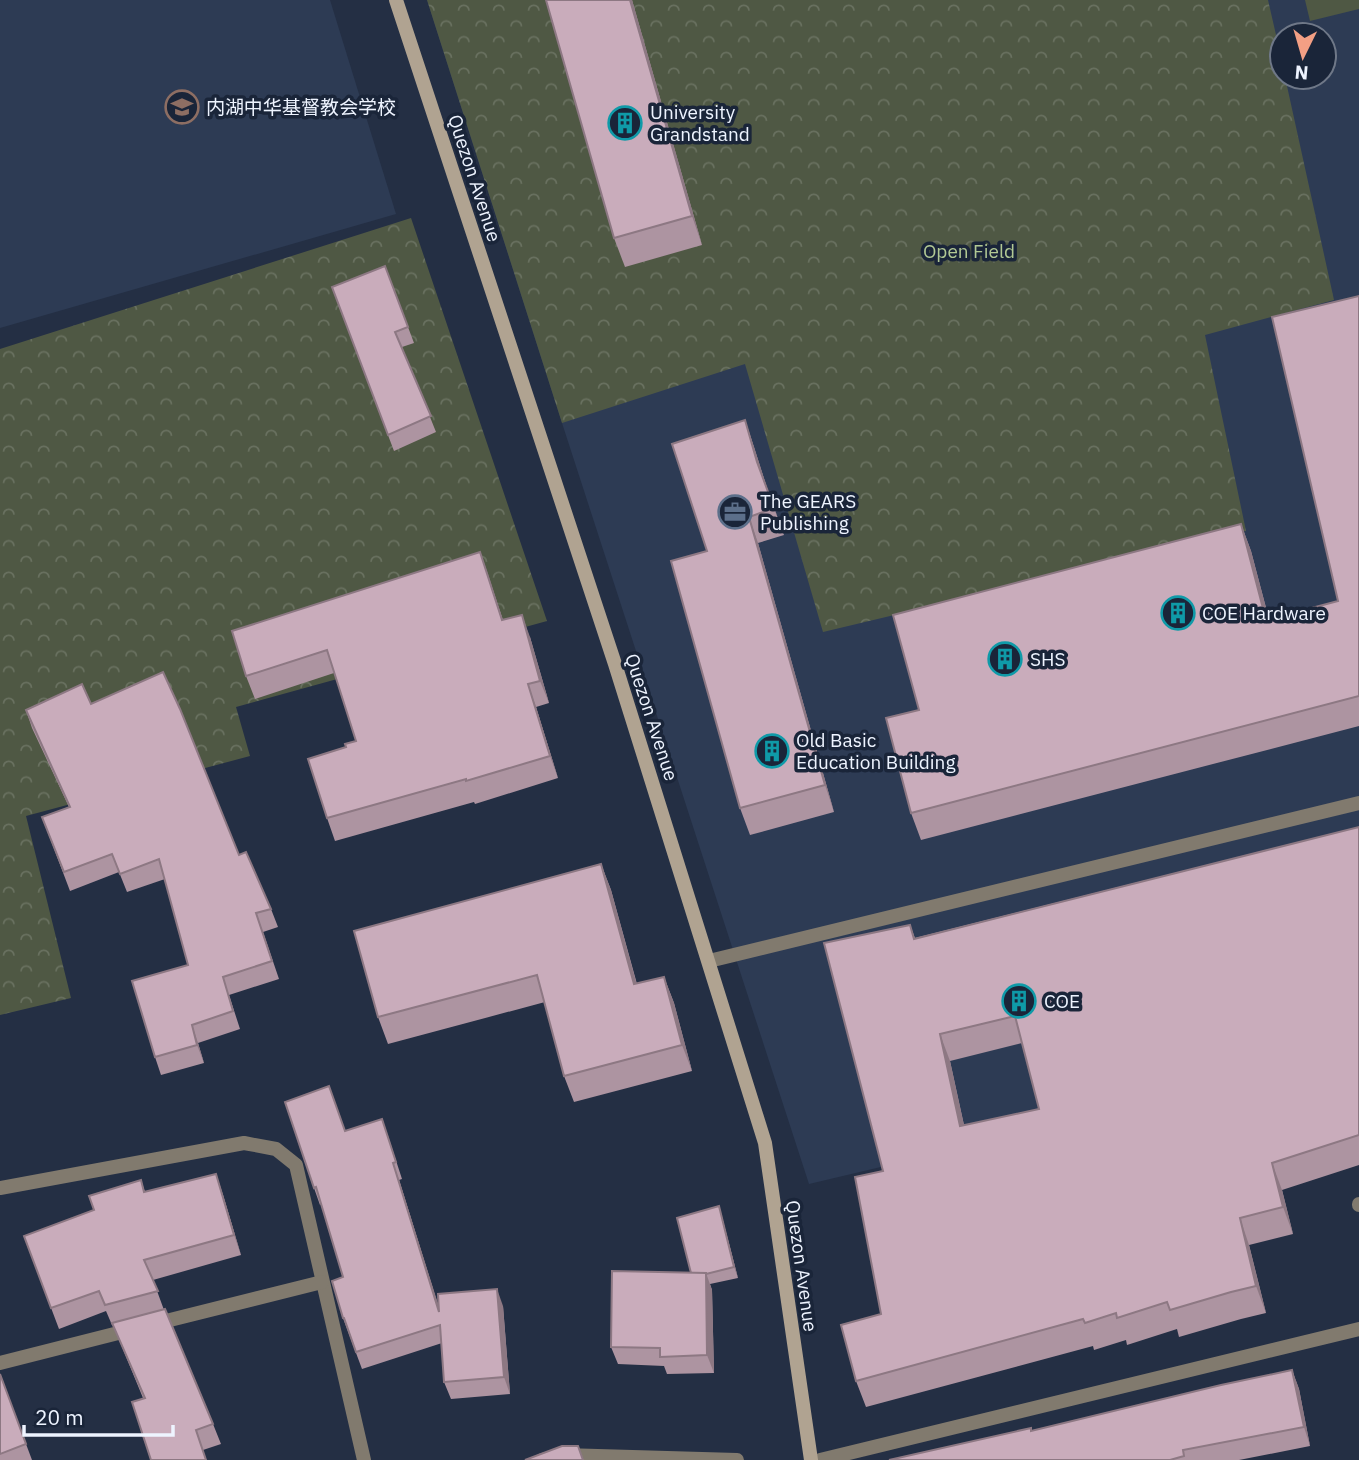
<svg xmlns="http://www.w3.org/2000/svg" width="1359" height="1460" viewBox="0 0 1359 1460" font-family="'IBM Plex Sans','Noto Sans SC',sans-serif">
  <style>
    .built { fill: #2d3b54; fill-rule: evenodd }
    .grass { fill: #4f5844 }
    .forest { fill: url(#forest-crowns) }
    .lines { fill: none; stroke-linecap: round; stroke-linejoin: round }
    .service { stroke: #817a6e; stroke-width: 14 }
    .minor { stroke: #817a6e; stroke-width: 14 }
    .secondary { stroke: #b0a391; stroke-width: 14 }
    .wall { fill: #ad94a1; fill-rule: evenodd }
    .shaded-wall { fill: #8d7883 }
    .building { fill: #c9acbb; stroke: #8d7883; stroke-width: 2; fill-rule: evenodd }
    .labels { text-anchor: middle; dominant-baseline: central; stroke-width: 7; stroke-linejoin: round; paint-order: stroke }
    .poi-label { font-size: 19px; fill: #eef4ff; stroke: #1a2539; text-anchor: start }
    .street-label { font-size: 19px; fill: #eef4ff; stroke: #1a2539 }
    .park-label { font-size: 19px; fill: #b1c894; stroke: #1a2539 }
  </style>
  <defs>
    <pattern id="forest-crowns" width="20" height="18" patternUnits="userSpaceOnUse" patternTransform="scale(1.75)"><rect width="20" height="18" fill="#4f5844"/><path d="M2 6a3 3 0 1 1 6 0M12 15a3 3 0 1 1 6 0" fill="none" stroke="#697160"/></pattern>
  </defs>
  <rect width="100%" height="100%" fill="#242f44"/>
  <g class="built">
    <polygon points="0,0 330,0 396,214 0,328"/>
    <path d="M427 0H1359V1054L809 1184 562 423ZM1282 35H1324V77H1282Z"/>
  </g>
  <polygon class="grass" points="1305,0 1359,0 1359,9 1310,21"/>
  <g class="forest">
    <polygon points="427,0 1268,0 1282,61 1282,77 1285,77 1334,300 1205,335 1246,531 823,632 745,364 562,423"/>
    <polygon points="411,218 547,621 236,707 250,756 26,816 71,998 0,1015 0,349"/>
  </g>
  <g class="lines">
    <polyline class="service" points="709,961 1359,803"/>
    <g class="minor">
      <polyline points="0,1188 244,1143 276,1149 296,1165 364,1460"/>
      <polyline points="1359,1204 1359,1205"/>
      <polyline points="154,1324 322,1282"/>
      <polyline points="0,1363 134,1329"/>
      <polyline points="542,1460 563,1455 737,1460"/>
      <polyline points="820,1460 1359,1329"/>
    </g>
    <polyline class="secondary" points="396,0 615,664 765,1143 811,1460"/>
  </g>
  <g class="wall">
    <polygon points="632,0 702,245 625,267 614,238"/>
    <polygon points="385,266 414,343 402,347 436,432 394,451 332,287"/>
    <polygon points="1359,296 1359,726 921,840 911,813 919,710 1241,524 1251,551 1269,619 1338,601"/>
    <polygon points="745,420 754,447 767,488 784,535 758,543 834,812 750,835 740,808 707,551"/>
    <polygon points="480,552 503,620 530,637 549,703 536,707 558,778 475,804 474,802 335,841 327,818 346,747 356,741 334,673 255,699 246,676"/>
    <polygon points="91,704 239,855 271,909 278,927 263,932 279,979 229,995 240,1029 198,1043 204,1063 161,1075 155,1057 188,965 165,879 127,892 119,872 70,891 42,817 69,807 32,728 26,710"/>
    <path d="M1359 827V1165L1282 1190 1293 1234 1249 1245 1266 1313 1241 1319 1179 1337 1177 1329 1127 1345 1126 1340 1094 1350 1093 1346 866 1407 856 1381 881 1314 883 1171 910 925 915 938ZM1022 1043 1039 1109 964 1125 950 1061Z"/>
    <polygon points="601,864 611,890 637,984 664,977 674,1003 692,1071 574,1102 564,1076 545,1002 388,1044 378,1017"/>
    <polygon points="345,1131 388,1136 402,1179 399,1180 439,1308 503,1306 510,1394 451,1399 444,1382 442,1343 362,1369 343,1318 343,1277 321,1204 320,1205 314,1188"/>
    <polygon points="216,1174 223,1195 241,1255 153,1280 164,1310 213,1424 221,1444 203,1450 143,1398 113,1325 112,1325 106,1311 59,1329 24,1236 94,1210 141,1180 145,1192"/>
    <polygon points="722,1217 738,1278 710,1284 712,1290 714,1373 667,1374 664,1366 618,1364 611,1347 691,1273"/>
    <polygon points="1292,1370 1299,1389 1310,1446 1239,1460 889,1460 1032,1431"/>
    <polygon points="0,1374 26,1444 32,1460 0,1460"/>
  </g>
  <g class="shaded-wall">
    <polygon points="630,0 632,0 702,245 692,216"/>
    <polygon points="745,420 754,447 767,488 784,535 757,462"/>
    <polygon points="749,517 758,543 834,812 825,785"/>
    <polygon points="1241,524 1251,551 1276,646 1266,620"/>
    <polygon points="480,552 488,574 510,643 502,620"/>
    <polygon points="522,615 530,637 549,703 540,681"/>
    <polygon points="528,684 536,707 558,778 550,756"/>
    <polygon points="601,864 611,890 644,1011 634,984"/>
    <polygon points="664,977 674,1003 692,1071 682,1045"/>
    <polygon points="192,1025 198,1043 204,1063 197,1045"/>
    <polygon points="940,1034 950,1061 970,1153 960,1126"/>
    <polygon points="393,1163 399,1180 446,1329 439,1312"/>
    <polygon points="1272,1163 1282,1190 1293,1234 1283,1207"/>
    <polygon points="216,1174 223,1195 241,1255 234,1235"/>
    <polygon points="719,1206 722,1217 738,1278 734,1267"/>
    <polygon points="1240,1218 1249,1245 1266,1313 1256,1286"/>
    <polygon points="706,1273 712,1290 714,1373 707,1355"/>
    <polygon points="497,1289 503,1306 510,1394 504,1377"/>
    <polygon points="1292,1370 1299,1389 1310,1446 1304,1427"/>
  </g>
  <g class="building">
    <polygon points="546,0 630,0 692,216 614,238"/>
    <polygon points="385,266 408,327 395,332 431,416 388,435 332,287"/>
    <polygon points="1359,296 1359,696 911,813 886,718 919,710 893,615 1241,524 1266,620 1338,601 1272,317"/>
    <polygon points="745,420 757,462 774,508 749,517 825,785 740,808 671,561 707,551 672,444"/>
    <polygon points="480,552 502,620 522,615 540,681 528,684 550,756 466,781 466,779 327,818 308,759 346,747 345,744 356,741 327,650 246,676 232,631"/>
    <polygon points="163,672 180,709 239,855 246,852 271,909 256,913 272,961 223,977 233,1011 192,1025 197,1045 155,1057 132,981 188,965 159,859 120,874 112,854 64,872 42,817 70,807 26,710 82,684 91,704"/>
    <path d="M1359 827V1135L1272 1163 1283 1207 1240 1218 1256 1286 1231 1292 1170 1310 1167 1302 1117 1318 1116 1313 1085 1323 1083 1319 856 1381 841 1325 881 1314 855 1177 883 1171 824 943 910 925 914 939ZM1015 1016 1039 1109 960 1126 940 1034Z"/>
    <polygon points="601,864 634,984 664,977 682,1045 564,1076 537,975 378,1017 354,931"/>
    <polygon points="329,1086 345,1131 382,1119 396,1162 393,1163 439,1312 438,1294 497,1289 504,1377 444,1382 440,1325 356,1352 344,1318 343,1318 332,1281 343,1277 316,1187 314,1188 285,1102"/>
    <polygon points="216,1174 234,1235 144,1260 158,1291 105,1305 99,1291 51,1308 24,1236 94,1210 89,1196 141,1180 144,1192"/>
    <polygon points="719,1206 734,1267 706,1274 706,1273 691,1273 677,1218"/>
    <polygon points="612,1271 706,1273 707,1355 660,1357 660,1348 611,1347"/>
    <polygon points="165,1309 213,1424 196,1430 206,1460 151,1460 132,1402 145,1398 112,1323"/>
    <polygon points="1292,1370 1304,1427 1183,1450 1184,1456 1170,1460 889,1460 1031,1428 1031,1431 1221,1385"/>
    <polygon points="0,1374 26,1444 0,1454"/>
    <polygon points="562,1446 578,1446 583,1460 525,1460"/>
  </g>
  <defs>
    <symbol id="school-ring" viewBox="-11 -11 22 22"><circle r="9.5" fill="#1a2539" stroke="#8d6e63" stroke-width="1.5"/><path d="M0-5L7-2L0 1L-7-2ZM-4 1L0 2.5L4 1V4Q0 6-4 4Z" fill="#8d6e63"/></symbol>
    <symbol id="building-ring" viewBox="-11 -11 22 22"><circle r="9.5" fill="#1a2539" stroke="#0f9aa8" stroke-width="1.5"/><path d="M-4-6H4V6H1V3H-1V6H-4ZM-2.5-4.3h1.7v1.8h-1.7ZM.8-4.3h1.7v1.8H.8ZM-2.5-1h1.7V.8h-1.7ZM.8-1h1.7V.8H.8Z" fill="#0f9aa8"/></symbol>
    <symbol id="office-ring" viewBox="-11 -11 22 22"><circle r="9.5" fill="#1a2539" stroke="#5c6f8a" stroke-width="1.5"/><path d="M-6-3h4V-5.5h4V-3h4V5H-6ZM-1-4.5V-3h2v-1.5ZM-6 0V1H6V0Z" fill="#5c6f8a"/></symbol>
  </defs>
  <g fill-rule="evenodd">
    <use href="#school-ring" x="163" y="88" width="38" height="38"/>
    <use href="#building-ring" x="606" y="104" width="38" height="38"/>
    <use href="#office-ring" x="716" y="493" width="38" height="38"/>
    <use href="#building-ring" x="1159" y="594" width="38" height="38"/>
    <use href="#building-ring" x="986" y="640" width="38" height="38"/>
    <use href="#building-ring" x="753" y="732" width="38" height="38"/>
    <use href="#building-ring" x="1000" y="982" width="38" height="38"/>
  </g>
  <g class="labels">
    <g class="poi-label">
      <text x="206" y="107">内湖中华基督教会学校</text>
      <text x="650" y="112">University<tspan x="650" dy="22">Grandstand</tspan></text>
      <text x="760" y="501">The GEARS<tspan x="760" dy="22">Publishing</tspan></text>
      <text x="1202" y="613">COE Hardware</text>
      <text x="1030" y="659">SHS</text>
      <text x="796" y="740">Old Basic<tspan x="796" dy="22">Education Building</tspan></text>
      <text x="1044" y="1001">COE</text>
    </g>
    <g class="street-label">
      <text transform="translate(475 178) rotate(72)">Quezon Avenue</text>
      <text transform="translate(652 717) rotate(72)">Quezon Avenue</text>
      <text transform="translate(802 1266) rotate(82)">Quezon Avenue</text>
    </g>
    <g class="park-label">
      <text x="969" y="251">Open Field</text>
    </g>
  </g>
  <g transform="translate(1303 56) rotate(185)"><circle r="33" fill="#1a2539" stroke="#6f7888" stroke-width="2"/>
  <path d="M0-5L12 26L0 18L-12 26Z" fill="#f39f84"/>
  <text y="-10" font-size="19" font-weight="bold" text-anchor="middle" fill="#eef4ff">N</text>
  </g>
  <path d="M24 1425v10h149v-10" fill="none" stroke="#eef4ff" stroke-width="3.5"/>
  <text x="35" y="1425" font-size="21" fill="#eef4ff" stroke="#1a2539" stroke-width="5" paint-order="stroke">20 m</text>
</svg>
